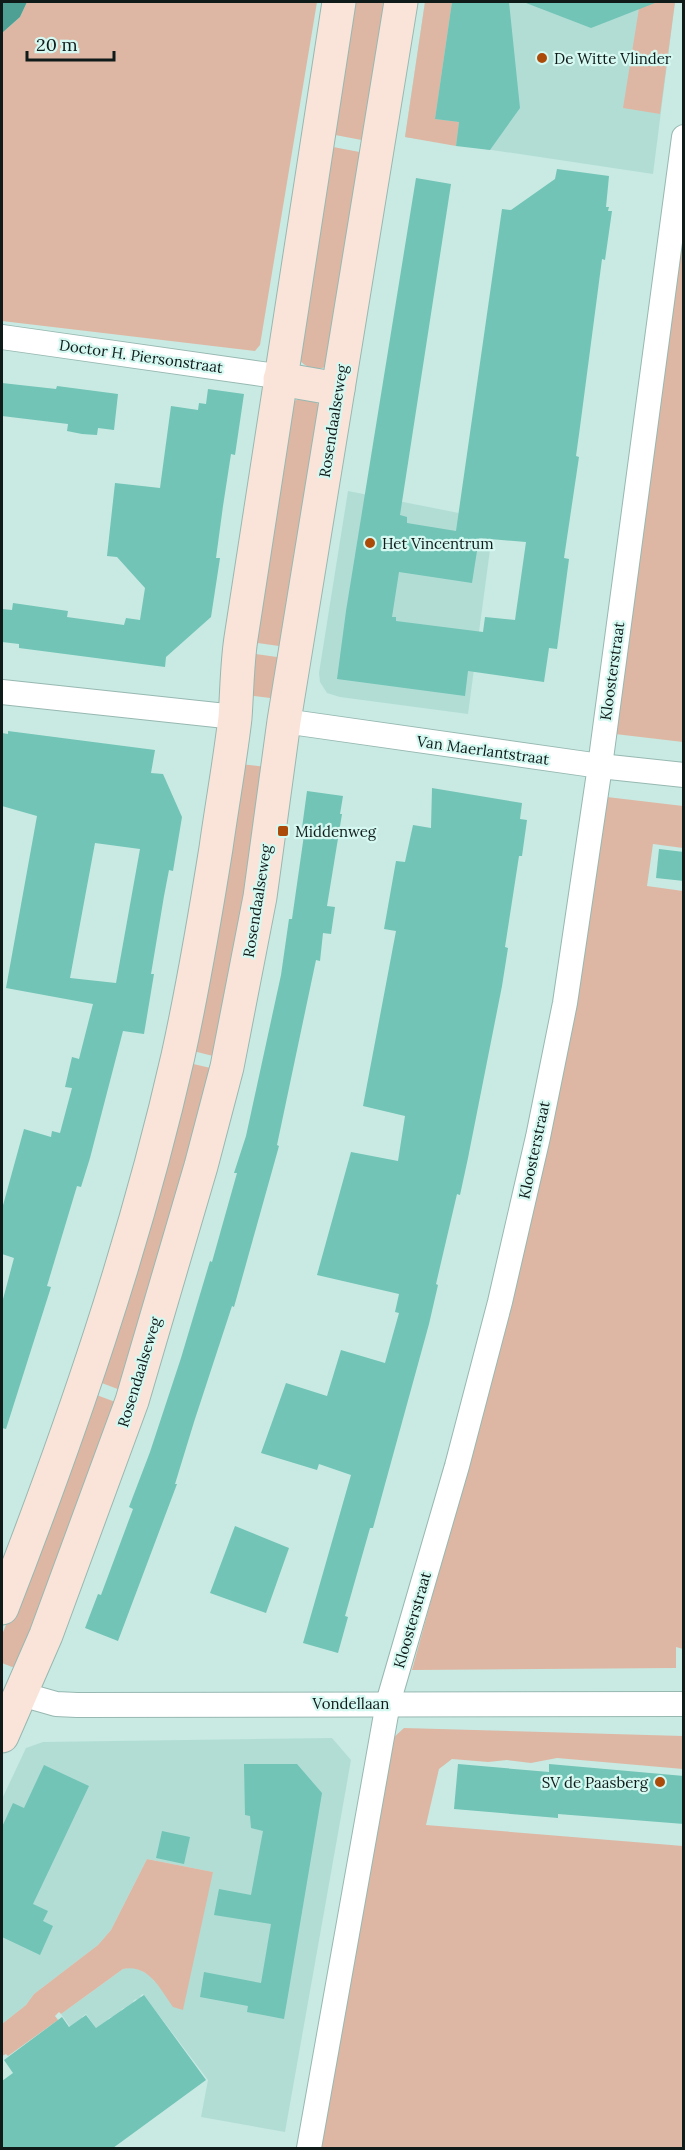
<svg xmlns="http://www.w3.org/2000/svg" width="685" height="2150" viewBox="0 0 685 2150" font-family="Lora,serif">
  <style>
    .built { fill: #b2ddd5 }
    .green { fill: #deb7a4 }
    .water { fill: #4da093 }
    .building { fill: #71c4b6; fill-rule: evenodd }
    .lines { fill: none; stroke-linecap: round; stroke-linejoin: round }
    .street-casing { stroke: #97b8b1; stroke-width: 26 }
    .secondary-casing { stroke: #97b8b1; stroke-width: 35 }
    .street { stroke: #fff; stroke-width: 24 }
    .secondary { stroke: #fae4d9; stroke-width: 33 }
    .poi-dot { fill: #ac4b09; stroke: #d5f8f1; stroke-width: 2 }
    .labels { text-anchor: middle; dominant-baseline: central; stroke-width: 4.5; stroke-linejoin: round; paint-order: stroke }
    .poi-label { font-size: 15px; fill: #0f1b19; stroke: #d5f8f1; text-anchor: start }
    .street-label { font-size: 15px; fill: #0f1b19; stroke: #d5f8f1 }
  </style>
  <rect width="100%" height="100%" fill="#c8eae3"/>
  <g class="built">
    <polygon points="425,2 675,2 653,174 405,137"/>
    <polygon points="348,491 494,520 468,714 340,697 327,693 320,682 319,673"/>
    <polygon points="332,1738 351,1760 285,2132 201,2117 208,2080 143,1994 140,1996 143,1999 139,2002 136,1999 133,2001 135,2005 127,2011 124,2008 121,2010 123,2013 115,2020 112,2017 109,2018 99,2032 86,2014 82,2017 83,2019 71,2028 61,2014 123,1969 133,1967 140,1970 150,1976 155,1982 213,1872 147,1859 111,1930 98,1945 34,1994 26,2005 2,2024 2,1799 26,1748 43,1742"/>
  </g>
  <g class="green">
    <polygon points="27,2 317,2 260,345 255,351 2,321 2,33 20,17"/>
    <polygon points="351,2 395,2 372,142 330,134"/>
    <polygon points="425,2 452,2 435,119 459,122 456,146 405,137"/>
    <polygon points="640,2 675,2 660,114 623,108"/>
    <path d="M328 146 370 154 330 365C318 371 310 370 300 361Z"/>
    <polygon points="683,220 683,742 615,734"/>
    <polygon points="303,397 315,400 322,410 286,647 251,642 292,402"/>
    <polygon points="249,653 284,658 274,694 270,698 254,696 250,693"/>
    <polygon points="240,764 266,767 217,1057 193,1051"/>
    <polygon points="607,797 683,806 683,848 653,844 647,886 683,891 683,1649 676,1647 676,1668 412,1670 512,1306 549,1139"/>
    <polygon points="189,1063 215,1069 123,1391 99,1382"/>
    <polygon points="94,1394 118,1403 19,1665 12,1667 2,1663 2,1635"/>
    <polygon points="404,1728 683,1736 683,1769 557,1758 531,1763 507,1760 488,1762 452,1759 439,1769 426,1825 683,1846 683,2148 321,2148 393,1738"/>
    <path d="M147 1859 213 1872 183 2010 173 2007C160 1989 149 1964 123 1969L61 2014 59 2012 55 2016 58 2020 8 2056 6 2054 2 2056V2024L26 2005 34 1994 98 1945 111 1930Z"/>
  </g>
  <polygon class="water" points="2,2 27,2 20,17 2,33"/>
  <g class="building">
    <polygon points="452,2 509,2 520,108 490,150 456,146 459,122 435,119"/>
    <polygon points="527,2 655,2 655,3 591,28 526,3"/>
    <path d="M557 169 609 176 606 207H609L608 211H612L605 260 602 259 580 427 576 456 579 457 564 558 569 559 557 649 549 648 544 682 468 671 465 696 337 679 346 611 416 178 451 184 400 515 407 517V523L456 531 502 209 511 210 555 179ZM479 538 526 542 515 620 485 617 483 632 396 621V617H392L399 572 472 583Z"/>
    <polygon points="2,383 56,389 57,386 118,394 114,430 98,428 97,435 82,434 67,431 68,424 2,416"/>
    <polygon points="208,389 244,394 235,455 231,454 223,506 216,558 220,558 211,617 166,657 165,667 19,648 19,644 2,642 2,609 12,610 13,603 68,611 67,617 124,625 126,618 140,620 145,588 117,557 107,556 115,483 160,488 171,406 198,410 199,403 206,404"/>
    <path d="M8 731 155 750 151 773 163 774 182 817 173 871 169 870 164 896 151 974H154L144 1034 123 1031 90 1158 81 1187 77 1186 47 1286 51 1287 6 1429 2 1428V1303L14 1258 2 1254V1209L24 1129 51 1137 52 1131 60 1133 72 1088 65 1087 72 1057 79 1059 93 1004 6 988 37 816 2 806V733L8 734ZM95 843 140 849 116 983 70 978Z"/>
    <polygon points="432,788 522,803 520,819 527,820 522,856 519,856 505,947 508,948 502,986 468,1158 460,1195 457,1194 436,1284 438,1285 429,1324 373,1528 370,1528 345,1616 348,1617 338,1653 303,1643 351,1475 319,1464 317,1470 261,1453 286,1383 327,1396 341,1350 385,1363 399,1313 395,1312 399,1294 317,1275 351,1152 398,1161 405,1116 363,1106 396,931 384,929 396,861 405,862 413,825 431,828"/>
    <polygon points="307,791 343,796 340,814 342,814 327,906 335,907 331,934 323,933 320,961 316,960 277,1145 279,1146 234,1307 232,1306 194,1422 175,1484 177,1484 118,1641 85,1628 98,1594 101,1595 133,1509 129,1507 150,1452 181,1358 210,1261 212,1262 237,1173 234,1173 246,1136 281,975 289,919 292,919 305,828 302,828"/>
    <polygon points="659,849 684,852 684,881 656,878"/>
    <polygon points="235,1526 289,1548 266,1613 210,1593"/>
    <polygon points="244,1764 297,1764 322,1793 284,2019 247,2012 248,2006 200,1997 204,1972 261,1983 271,1924 214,1915 219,1889 251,1895 263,1831 251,1828 250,1816 245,1815"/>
    <polygon points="458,1764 549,1772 549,1764 684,1776 684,1824 558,1814 558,1818 454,1809"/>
    <polygon points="44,1765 89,1786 33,1904 48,1911 43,1921 53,1926 40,1955 2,1937 2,1827 13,1803 24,1808"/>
    <polygon points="162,1831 190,1837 184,1864 156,1858"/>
    <polygon points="144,1995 206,2080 113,2148 2,2148 2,2081 13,2073 4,2060 62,2017 69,2027 86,2015 96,2028"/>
  </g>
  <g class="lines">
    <defs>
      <g id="street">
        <polyline points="2,337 269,375 280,379"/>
        <polyline points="2,692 235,717"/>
        <polyline points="284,721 600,766 684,775"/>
        <polyline points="21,1694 56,1704 77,1705 684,1704"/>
        <polyline points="309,2148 388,1703 457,1466 500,1302 538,1137 565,1003 600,766 684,137"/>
      </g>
      <g id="secondary">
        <polyline points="280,379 338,389"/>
        <path d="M2 1608C72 1428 135 1245 178 1056 193 987 205 917 216 848 222 805 230 761 235 718 237 691 237 664 241 638L339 2"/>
        <polyline points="2,1736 46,1635 132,1401 201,1166 227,1067 260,897 284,721 401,2"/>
      </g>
    </defs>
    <use href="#street" class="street-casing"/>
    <use href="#secondary" class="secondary-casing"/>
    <use href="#street" class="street"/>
    <use href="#secondary" class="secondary"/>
  </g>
  <g class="poi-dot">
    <circle cx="542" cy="58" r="6"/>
    <circle cx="370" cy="543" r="6"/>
    <rect x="277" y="825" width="12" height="12" rx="3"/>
    <circle cx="660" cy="1782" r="6"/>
  </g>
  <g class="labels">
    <g class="poi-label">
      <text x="554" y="58">De Witte Vlinder</text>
      <text x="382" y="543">Het Vincentrum</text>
      <text x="295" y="831">Middenweg</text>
      <text x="648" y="1782" text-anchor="end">SV de Paasberg</text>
    </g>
    <g class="street-label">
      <text transform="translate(141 356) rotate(8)">Doctor H. Piersonstraat</text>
      <text transform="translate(333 421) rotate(-81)">Rosendaalseweg</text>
      <text transform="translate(612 671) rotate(-82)">Kloosterstraat</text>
      <text transform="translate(483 750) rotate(8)">Van Maerlantstraat</text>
      <text transform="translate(257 901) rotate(-81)">Rosendaalseweg</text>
      <text transform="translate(534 1150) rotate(-78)">Kloosterstraat</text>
      <text transform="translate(139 1372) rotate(-73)">Rosendaalseweg</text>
      <text transform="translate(412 1620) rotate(-74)">Kloosterstraat</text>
      <text x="351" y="1703">Vondellaan</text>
    </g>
  </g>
  <rect width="685" height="2150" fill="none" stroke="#0f1b19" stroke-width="6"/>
  <path d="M27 51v9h87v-9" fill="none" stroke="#0f1b19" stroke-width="3"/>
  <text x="36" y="51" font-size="18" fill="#0f1b19" stroke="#d5f8f1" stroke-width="4.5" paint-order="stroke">20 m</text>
</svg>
